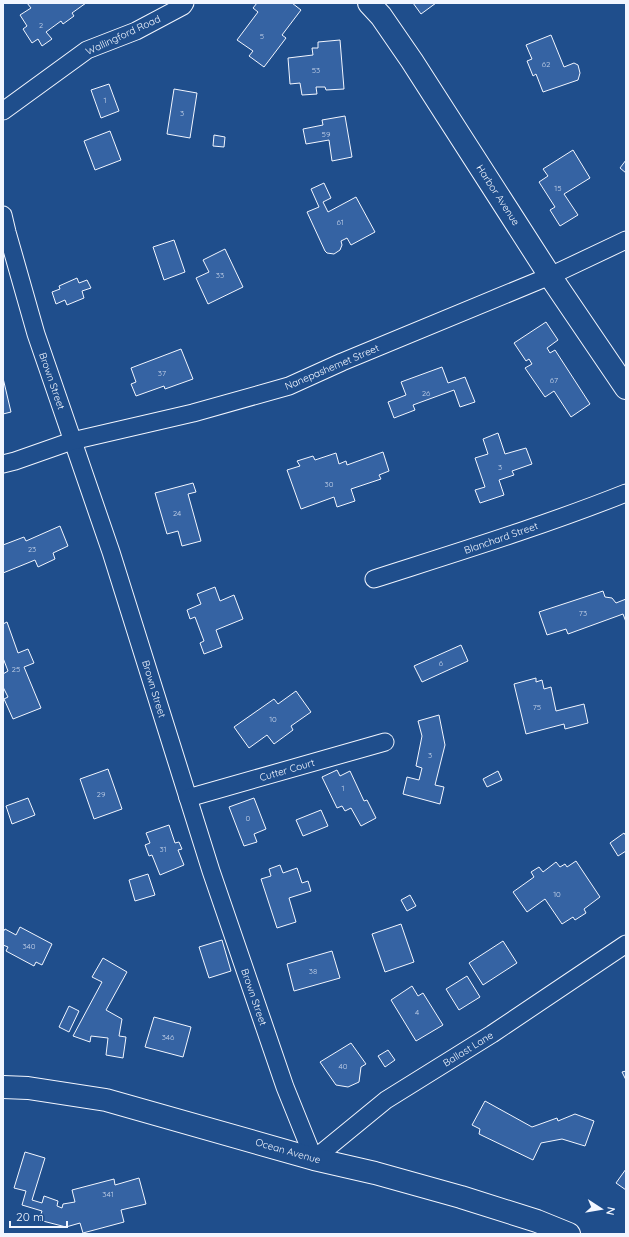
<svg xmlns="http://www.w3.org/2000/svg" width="629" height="1237" viewBox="0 0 629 1237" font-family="Quicksand,sans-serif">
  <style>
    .building { fill: #3563a3; stroke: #f2f6ff }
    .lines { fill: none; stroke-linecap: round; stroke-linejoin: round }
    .street-casing { stroke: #f2f6ff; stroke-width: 19 }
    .secondary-casing { stroke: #f2f6ff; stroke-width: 24 }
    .street { stroke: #1f4e8c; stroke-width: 17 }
    .secondary { stroke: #1f4e8c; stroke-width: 22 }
    .labels { text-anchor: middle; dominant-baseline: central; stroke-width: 3; stroke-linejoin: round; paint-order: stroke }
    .number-label { font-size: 8px; fill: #c3d1e8 }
    .street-label { font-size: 10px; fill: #f2f6ff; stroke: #1f4e8c }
  </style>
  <rect width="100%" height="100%" fill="#1f4e8c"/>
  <g class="building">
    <polygon points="27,3 86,3 72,13 74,16 63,24 61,21 46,32 52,39 42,46 38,39 32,43 23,29 27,26 20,15 31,8"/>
    <polygon points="257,3 292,3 301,10 282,35 286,38 264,67 249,56 253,51 237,40 258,12 253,8"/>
    <polygon points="413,3 436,3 421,14"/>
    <polygon points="551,35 564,67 574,63 578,65 580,73 578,80 543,92 536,74 533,76 527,61 532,59 526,45"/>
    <polygon points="340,40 344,89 326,90 325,87 316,87 317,94 302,95 300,83 290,84 288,58 313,55 312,48 318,48 318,42"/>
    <polygon points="109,84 119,111 101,118 91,90"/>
    <polygon points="174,89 197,93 190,138 167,134"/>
    <polygon points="345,116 352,157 332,161 329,140 306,144 303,129 323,125 322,120"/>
    <polygon points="110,131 121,160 95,170 84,141"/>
    <polygon points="214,135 225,137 224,147 213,146"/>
    <polygon points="573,150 590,178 564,194 578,215 560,226 550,210 555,207 539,182 548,176 543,169"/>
    <polygon points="626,160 626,173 620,168"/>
    <polygon points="324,183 331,198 323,202 328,212 356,197 375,232 351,245 347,238 341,241 342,245 340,250 334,254 327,253 325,251 307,212 319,207 311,189"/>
    <polygon points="174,240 185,272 164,280 153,247"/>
    <polygon points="225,249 243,287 208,304 196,278 209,272 203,260"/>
    <polygon points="77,278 79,283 87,280 91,288 82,291 84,298 67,305 65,300 56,304 52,292 60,289 59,286"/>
    <polygon points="546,322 558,340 547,348 550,353 555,350 590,404 571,417 554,391 545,397 525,368 532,364 529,359 526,361 514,343"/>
    <polygon points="181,349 193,379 165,389 164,386 136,396 131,384 136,382 131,368"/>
    <polygon points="442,367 448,383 465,377 475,402 460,407 454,390 413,405 415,410 394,418 388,402 406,395 401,382"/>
    <polygon points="3,378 11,412 3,414"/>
    <polygon points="498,433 505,454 526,448 532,464 512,471 514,475 499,480 504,495 480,503 475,490 485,487 475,458 488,454 483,439"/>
    <polygon points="383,452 389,471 379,475 381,479 351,489 355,501 337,507 334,497 301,509 287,470 300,466 297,461 313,456 315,460 336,453 339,464 346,461 347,465"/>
    <polygon points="193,483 196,492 188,494 201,541 182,546 178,531 167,534 155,493"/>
    <polygon points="60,526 68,546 53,553 55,559 38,567 35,560 3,573 3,545 24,537 26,541"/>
    <polygon points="215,587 220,601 234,595 243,619 216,630 222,647 204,654 200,643 204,641 195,617 190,619 187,610 201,604 197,594"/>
    <polygon points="603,591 605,597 612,598 616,603 626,599 626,622 623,614 568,634 566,629 547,635 539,612"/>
    <polygon points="7,622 18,653 28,649 34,663 24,667 41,708 13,719 4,699 8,697 3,687 3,674 8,671 3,658 3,624"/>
    <polygon points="461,645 468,661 422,682 414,666"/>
    <polygon points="536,678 536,682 542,680 544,689 551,687 556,711 584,704 588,723 565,729 564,724 526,734 514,684"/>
    <polygon points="296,691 311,712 291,726 293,730 274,744 267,735 249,748 234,727 274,699 278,704"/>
    <polygon points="439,715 445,745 435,785 444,787 440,804 403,794 407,777 419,780 422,768 416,766 422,736 418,721"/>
    <polygon points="108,769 122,809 94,819 80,779"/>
    <polygon points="337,770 340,776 350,771 364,801 367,800 376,818 361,826 351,808 345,811 342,806 337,808 322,777"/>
    <polygon points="498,771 502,780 487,787 483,779"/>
    <polygon points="28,798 35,815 12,824 6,806"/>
    <polygon points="254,798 266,829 254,834 257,842 244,846 229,807"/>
    <polygon points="321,810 328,826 303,836 296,820"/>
    <polygon points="169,825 175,843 179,842 182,849 178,850 184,865 160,875 152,855 149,856 145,845 150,843 146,833"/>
    <polygon points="624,833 626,836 626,851 618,856 610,843"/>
    <polygon points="576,861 600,897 584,909 586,913 575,920 573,917 562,924 545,899 527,912 513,892 534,877 531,872 539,867 543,872 556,862 560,867 565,864 567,867"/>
    <polygon points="280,865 283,873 297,868 302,883 308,881 311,891 289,898 296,922 277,928 261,879 271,876 269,869"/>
    <polygon points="148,874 155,895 135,901 129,880"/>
    <polygon points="410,895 416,906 407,911 401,900"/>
    <polygon points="401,924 414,962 385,972 372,934"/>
    <polygon points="20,927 52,944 42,965 36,962 34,966 6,951 8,947 3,945 3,932 5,929 16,935"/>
    <polygon points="222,940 231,971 209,978 199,947"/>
    <polygon points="503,941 517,963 483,985 469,963"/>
    <polygon points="332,951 340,978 294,991 287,964"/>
    <polygon points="103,958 127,972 106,1010 122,1019 119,1036 126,1037 123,1058 106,1055 108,1038 91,1036 90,1042 73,1036 102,982 92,977"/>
    <polygon points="467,976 480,997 459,1010 446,989"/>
    <polygon points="412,986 418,996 423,993 443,1025 416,1041 391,1000"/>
    <polygon points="69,1006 79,1011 69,1032 59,1027"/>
    <polygon points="154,1017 191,1027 183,1057 145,1047"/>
    <polygon points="351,1043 366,1064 361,1067 359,1082 348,1087 336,1085 320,1062"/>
    <polygon points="388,1050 395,1060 385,1067 378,1056"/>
    <polygon points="626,1071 626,1080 622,1072"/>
    <polygon points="485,1101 532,1127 557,1118 558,1121 575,1114 594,1121 585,1146 562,1139 541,1143 533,1160 479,1134 480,1129 472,1125"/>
    <polygon points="25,1152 45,1158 32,1200 42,1203 44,1196 58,1201 57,1206 62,1208 63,1204 75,1202 72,1190 114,1179 115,1185 139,1178 146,1204 121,1210 124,1222 83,1233 80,1223 66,1227 39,1220 42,1211 22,1205 26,1191 14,1188"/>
    <polygon points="626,1169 626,1190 616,1183"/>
  </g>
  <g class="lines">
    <defs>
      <g id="street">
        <polyline points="3,111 87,50 136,31 183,6 185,3"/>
        <polyline points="3,215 7,232 36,334 111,552 211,871 285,1087 314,1159 386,1100 492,1034 626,944"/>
        <polyline points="3,464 15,461 72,441 193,413 289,386 342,362 550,276 626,240"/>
        <path d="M374 579C458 552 543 526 626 493"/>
        <polyline points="188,798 385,742"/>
      </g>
      <g id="secondary">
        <polyline points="369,3 381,16 412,61 550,276 626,388"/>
        <polyline points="3,1087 28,1088 106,1100 314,1159 375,1173 461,1197 537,1221 569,1234"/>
      </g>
    </defs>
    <use href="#street" class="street-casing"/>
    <use href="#secondary" class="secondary-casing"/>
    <use href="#street" class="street"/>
    <use href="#secondary" class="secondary"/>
  </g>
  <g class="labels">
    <g class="number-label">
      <text x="41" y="25">2</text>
      <text x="262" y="36">5</text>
      <text x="546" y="64">62</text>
      <text x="316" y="70">53</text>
      <text x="105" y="100">1</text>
      <text x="182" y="113">3</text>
      <text x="326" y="134">59</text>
      <text x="558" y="188">15</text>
      <text x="340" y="222">61</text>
      <text x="220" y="275">33</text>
      <text x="162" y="373">37</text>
      <text x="554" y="380">67</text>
      <text x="426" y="393">26</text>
      <text x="500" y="467">3</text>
      <text x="329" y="484">30</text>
      <text x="177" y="513">24</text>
      <text x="32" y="549">23</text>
      <text x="583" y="613">73</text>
      <text x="441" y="663">6</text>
      <text x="16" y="669">25</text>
      <text x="537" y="707">75</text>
      <text x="273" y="719">10</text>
      <text x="430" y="755">3</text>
      <text x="343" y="788">1</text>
      <text x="101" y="794">29</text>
      <text x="248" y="818">0</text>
      <text x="163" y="849">31</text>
      <text x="557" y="894">10</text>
      <text x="29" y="946">340</text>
      <text x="313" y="971">38</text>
      <text x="417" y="1012">4</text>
      <text x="168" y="1037">346</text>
      <text x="343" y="1066">40</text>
      <text x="108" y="1194">341</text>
    </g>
    <g class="street-label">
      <text transform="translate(123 35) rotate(-25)">Wallingford Road</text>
      <text transform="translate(498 195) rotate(57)">Harbor Avenue</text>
      <text transform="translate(332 367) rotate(-23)">Nanepashemet Street</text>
      <text transform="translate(52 381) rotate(71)">Brown Street</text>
      <text transform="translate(501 538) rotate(-19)">Blanchard Street</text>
      <text transform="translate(154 689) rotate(73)">Brown Street</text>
      <text transform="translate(287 770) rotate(-16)">Cutter Court</text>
      <text transform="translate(254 997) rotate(71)">Brown Street</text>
      <text transform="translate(468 1049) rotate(-32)">Ballast Lane</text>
      <text transform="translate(288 1151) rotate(16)">Ocean Avenue</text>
    </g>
  </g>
  <rect width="629" height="1237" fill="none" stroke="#f2f6ff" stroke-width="8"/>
  <g transform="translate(601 1209) rotate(102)" stroke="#1f4e8c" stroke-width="3" paint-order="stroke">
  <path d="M0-3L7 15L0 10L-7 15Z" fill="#f2f6ff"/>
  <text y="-6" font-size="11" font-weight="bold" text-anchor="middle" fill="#f2f6ff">N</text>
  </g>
  <path d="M10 1221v6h57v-6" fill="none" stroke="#f2f6ff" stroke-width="2"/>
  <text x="16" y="1221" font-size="12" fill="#f2f6ff" stroke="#1f4e8c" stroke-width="3" paint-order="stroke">20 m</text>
</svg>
